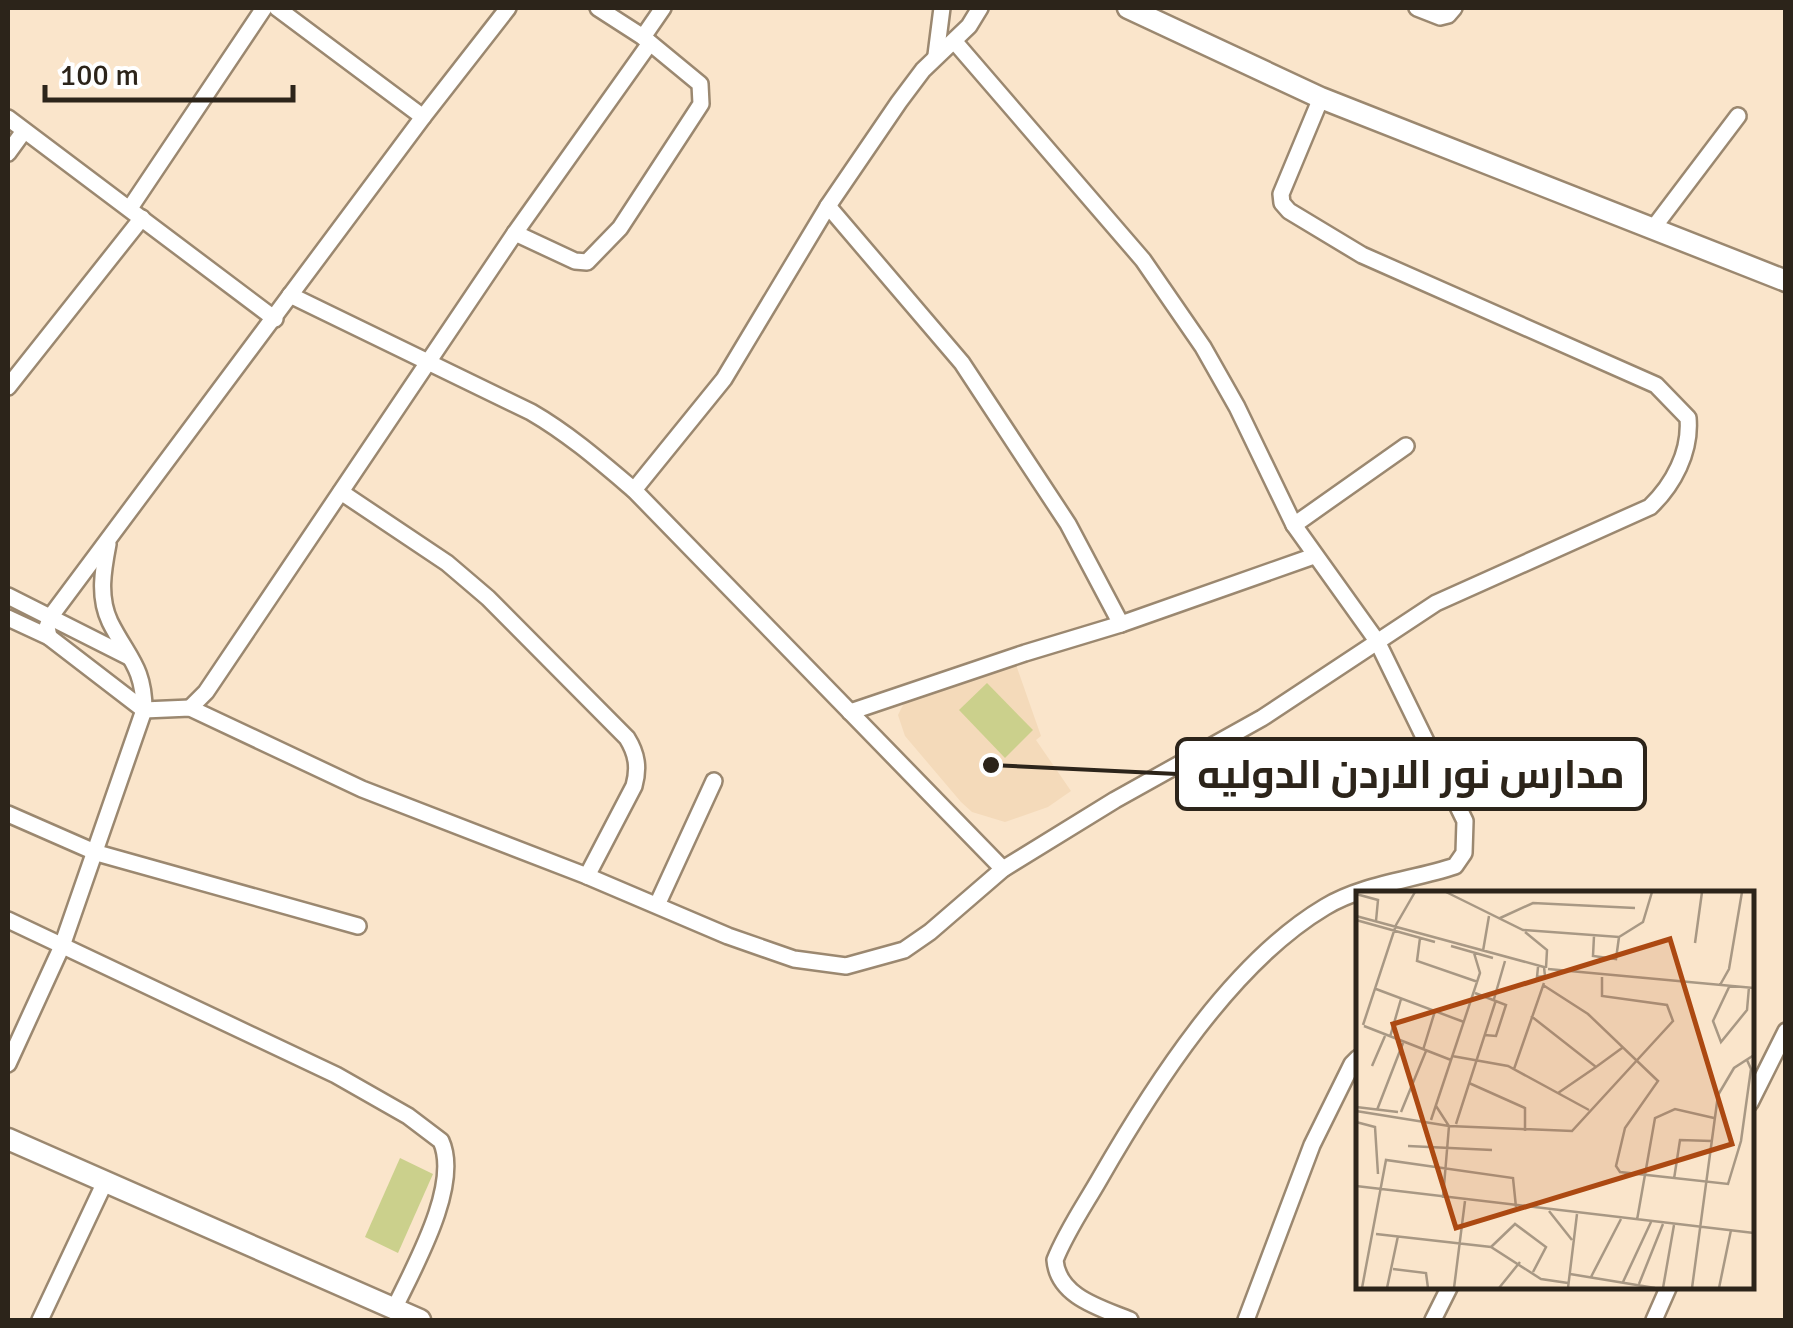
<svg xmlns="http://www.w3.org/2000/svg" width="1793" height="1328" viewBox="0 0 1793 1328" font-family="Signika,Cairo,sans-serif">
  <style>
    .built { fill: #f4daba }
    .green { fill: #cbd08c }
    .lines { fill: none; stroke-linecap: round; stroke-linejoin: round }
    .minor-casing { stroke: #9b8870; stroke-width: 20 }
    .tertiary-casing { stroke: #9b8870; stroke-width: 25 }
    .minor { stroke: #fff; stroke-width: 15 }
    .tertiary { stroke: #fff; stroke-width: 20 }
    .inset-road { fill: none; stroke: #a89884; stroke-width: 2.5 }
    .view { fill: #ac4912; fill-opacity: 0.15; stroke: #ac4912; stroke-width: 5 }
    .inset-edge { fill: none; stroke: #2c241a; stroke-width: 5 }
    .leader { fill: none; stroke: #2c241a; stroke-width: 4 }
    .callout-dot { fill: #2c241a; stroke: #fff; stroke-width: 4 }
    .callout { fill: #fff; stroke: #2c241a; stroke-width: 4 }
    .callout-label { font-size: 40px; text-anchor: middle; font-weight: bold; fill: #2c241a }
  </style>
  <rect width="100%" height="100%" fill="#fae5cb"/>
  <polygon class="built" points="1015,662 1041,736 1036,740 1071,791 1048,807 1005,822 972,812 961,802 905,736 898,715 906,699"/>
  <g class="green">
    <polygon points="987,683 1033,730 1005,758 959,710"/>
    <polygon points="400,1158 433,1174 398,1253 365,1237"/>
  </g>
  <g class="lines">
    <defs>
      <g id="minor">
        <polyline points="277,8 423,117"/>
        <polyline points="1417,8 1440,17 1448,15 1454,8"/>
        <polyline points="643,37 663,8"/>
        <path d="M955 42 1143 260 1203 347 1237 407 1294 525 1377 641 1465 821 1464 853 1455 866C1413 880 1363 884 1325 907 1231 963 1153 1086 1099 1180 1084 1206 1066 1232 1055 1260 1058 1297 1101 1308 1130 1320"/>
        <polyline points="936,55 942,8"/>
        <polyline points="8,118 275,319"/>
        <polyline points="8,153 24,131"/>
        <polyline points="828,206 962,363 1068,524 1121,624 1314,556"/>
        <polyline points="130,208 264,8"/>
        <polyline points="1654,227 1738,116"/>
        <polyline points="515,233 575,261 587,262 620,228 701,104 700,84 643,37 598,8"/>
        <path d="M290 295 531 412C569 434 601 462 634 490L1003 869"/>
        <polyline points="8,387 142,218"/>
        <polyline points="634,490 724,379 828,206 899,102 923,70 969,26 980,8"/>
        <path d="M341 492 447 563 488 598 627 738C637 754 639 768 634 786L587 876"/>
        <polyline points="1294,525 1406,446"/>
        <polyline points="8,596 129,657"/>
        <path d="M8 618 49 637 144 710 190 708 362 789 587 876 728 936 794 959 846 966 904 950 930 932 1003 869 1115 800 1262 718 1436 603 1650 507C1673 485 1691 452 1688 418L1656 385 1362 255 1289 211 1282 203 1281 194 1321 98"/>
        <polyline points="49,637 47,627 51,616 423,117 508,8"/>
        <polyline points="190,708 206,692 515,233 650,43"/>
        <polyline points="850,712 1025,653 1121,624"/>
        <polyline points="8,814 97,853 358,926"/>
        <polyline points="657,905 714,781"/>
        <path d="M8 920 336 1075 408 1116 441 1141C461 1185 414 1267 394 1309"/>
        <path d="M8 1064 62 946 144 710C144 667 128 658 110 622 98 597 103 570 108 544"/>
        <polyline points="1750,1103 1786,1031"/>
        <polyline points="40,1320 105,1182"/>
        <polyline points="1246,1320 1312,1145 1352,1064 1358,1058"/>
        <polyline points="1433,1320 1450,1286"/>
        <polyline points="1654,1320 1669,1286"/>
      </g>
      <g id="tertiary">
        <polyline points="1128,8 1321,98 1786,281"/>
        <polyline points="8,1139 420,1320"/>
      </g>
    </defs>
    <use href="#minor" class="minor-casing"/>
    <use href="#tertiary" class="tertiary-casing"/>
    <use href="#minor" class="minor"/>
    <use href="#tertiary" class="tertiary"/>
  </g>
  <g transform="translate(1356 891)">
    <rect width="398" height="398" fill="#fae5cb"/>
    <path class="inset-road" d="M90 1 167 39 263 46 287 31 296 1M0 3 22 9 20 30M0 25 188 76 189 85 181 86 182 76M142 28 177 12 279 17M0 29 79 51M169 41 191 59 190 77M238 45 237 65 260 68 263 46M64 47 61 70 122 91M339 52 346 1M95 55 137 67M127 60 133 25M192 78 398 97M187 94 232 123 302 190 269 237 260 275 264 281 372 293 385 250 395 178 391 169M364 94 373 78 386 1M374 94 357 130 365 151 391 119 393 96M20 98 108 131M119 102 150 114 140 145 128 144M138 108 149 70M175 125 240 176 266 157M7 134 40 34 59 1M8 135 95 169M34 146 45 108M67 159 79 120M96 165 152 175 233 219M16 175 29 145M158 178 188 92M113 192 169 217V240M202 202 240 176M80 215 93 235 87 307M0 216 42 221M21 219 47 152M0 220 93 235 216 240 317 130 311 114 246 105V86M45 221 70 160M75 229 124 82 118 62M0 231 19 236 22 283M100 233 140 109M52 255 136 259M318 288 324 249 356 250M0 295 398 342M193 320 216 349M281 329 299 227 319 218 358 227M20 343 135 356 185 388 212 392M135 356 159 333 190 356 177 381M37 378 70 382 72 397M214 383 299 397M235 386 265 328M267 391 295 331M283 393 307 333M6 397 30 269 157 287 160 316M31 397 42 345M98 397 109 310M143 397 164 371M212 397 221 323M307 397 318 334M336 397 362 204 378 177 398 164M363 397 375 339"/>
    <path class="view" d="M314 48 376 253 100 337 37 133Z"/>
    <rect width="398" height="398" class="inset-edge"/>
  </g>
  <path class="leader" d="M991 765L1177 774"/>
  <circle class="callout-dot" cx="991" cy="765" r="10"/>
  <rect class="callout" x="1177" y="739" width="468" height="70" rx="10"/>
  <g class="callout-label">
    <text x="1411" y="788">مدارس نور الاردن الدوليه</text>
  </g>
  <rect width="1793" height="1328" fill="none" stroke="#2c241a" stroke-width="20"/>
  <path d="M45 85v15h248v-15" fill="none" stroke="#2c241a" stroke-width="5"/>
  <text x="60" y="85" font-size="30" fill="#2c241a" stroke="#ffffff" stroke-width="8" paint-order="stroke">100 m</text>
</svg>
